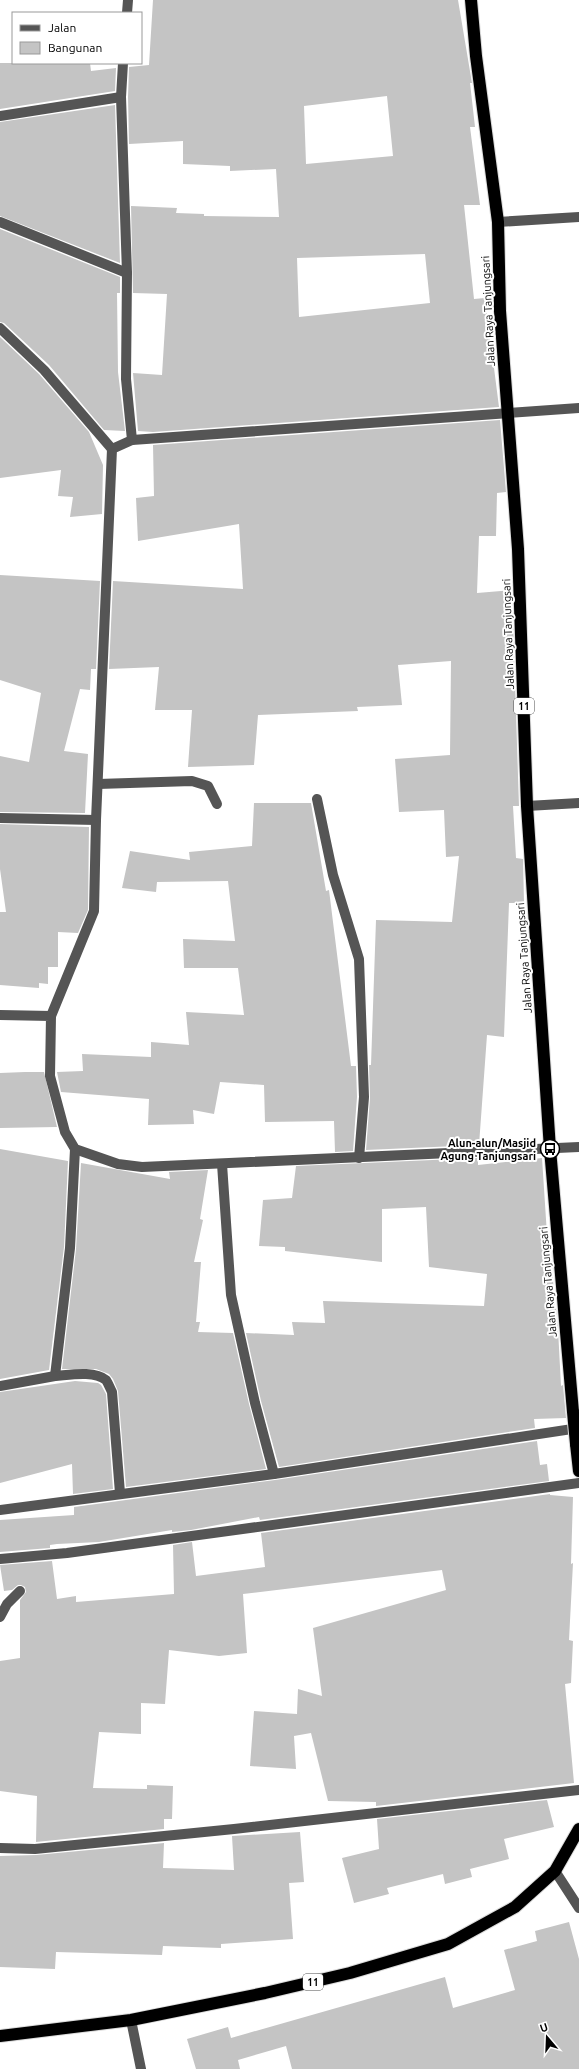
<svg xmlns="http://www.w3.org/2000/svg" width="579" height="2069" viewBox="0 0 579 2069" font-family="Ubuntu,sans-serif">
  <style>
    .building { fill: #c4c4c4; fill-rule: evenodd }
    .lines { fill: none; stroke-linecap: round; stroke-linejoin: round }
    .highway-casing { stroke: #dbdbdb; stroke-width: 14 }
    .minor { stroke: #555; stroke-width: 10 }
    .highway { stroke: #000; stroke-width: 12 }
    .highway-bridge-casing { stroke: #dbdbdb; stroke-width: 14; stroke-linecap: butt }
    .highway-bridge { stroke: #000; stroke-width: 12 }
    .labels { text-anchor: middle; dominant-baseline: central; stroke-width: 4; stroke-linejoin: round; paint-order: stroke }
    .shield { fill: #fff; stroke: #4c4c4c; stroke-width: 1 }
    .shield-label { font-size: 10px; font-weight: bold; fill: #000 }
    .street-label { font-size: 11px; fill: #000; stroke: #fff }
    .poi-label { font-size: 11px; font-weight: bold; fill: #000; stroke: #fff; text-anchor: end }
  </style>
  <rect width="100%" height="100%" fill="#fff"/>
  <g class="building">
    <path d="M153 0H458L472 83H470L475 127H470L480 205H464L474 299 485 298 499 407 153 432 138 431 133 373 162 375 167 294 133 293 131 206 177 208 176 213 204 214V216L279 217 276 169 230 171V166L183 164V141L129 144 128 97 129 67 149 65ZM387 96 393 156 306 164 304 106ZM425 254 430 303 299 317 297 258Z"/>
    <polygon points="0,63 90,63 91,71 116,68 115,91 0,109"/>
    <polygon points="115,105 120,263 0,216 0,122"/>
    <polygon points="0,229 120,277 120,293 117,293 118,372 125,431 104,430 49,365 4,323 0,322"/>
    <polygon points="0,337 39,374 89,432 103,465 102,514 70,517 73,497 58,496 61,470 0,478"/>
    <polygon points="500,420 506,492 497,493 496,536 479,536 477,593 512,590 519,806 513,806 516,858 523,859 524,903 509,903 504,1037 487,1035 479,1145 366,1150 370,1098 369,1065 371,1065 376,920 452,922 459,856 446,857 444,810 399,812 395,759 450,755 451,661 398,665 402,705 357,707 358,711 258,715 254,765 188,767 192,710 155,710 159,667 109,669 113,581 243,589 239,524 138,541 136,498 154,496 153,445"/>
    <polygon points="0,575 100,581 96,669 91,669 90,690 80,689 64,751 88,754 85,813 0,812 0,756 29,762 41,693 0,680"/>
    <polygon points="254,803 311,803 326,891 329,890 351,1066 356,1066 357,1097 353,1151 335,1152 334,1121 265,1122 264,1085 220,1082 214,1114 193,1110 194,1124 148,1125 149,1099 61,1092 57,1072 83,1071 82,1054 151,1057 151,1042 189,1045 186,1012 244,1015 238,968 184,968 183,939 235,941 228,881 157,882 156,892 122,888 130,851 190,860 189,852 252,846"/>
    <polygon points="0,824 89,827 88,910 78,933 58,932 58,967 48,967 48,984 39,983 39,988 0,985 0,912 6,912 0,869"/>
    <polygon points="25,1072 44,1072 57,1127 0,1128 0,1073"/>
    <polygon points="0,1149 68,1161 64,1247 49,1370 0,1379"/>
    <polygon points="478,1158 478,1165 542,1158 548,1250 551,1250 555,1308 556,1307 558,1329 561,1386 563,1385 566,1418 534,1419 535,1428 279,1467 261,1401 246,1333 294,1335 292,1322 325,1323 323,1301 484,1306 487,1274 429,1267 426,1207 382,1209 382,1262 285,1251 285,1247 259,1246 263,1200 292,1198 296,1166"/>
    <polygon points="81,1163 170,1179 169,1172 208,1170 200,1219 203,1220 194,1262 201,1262 196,1322 200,1322 198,1332 233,1333 249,1404 266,1469 126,1487 118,1391 113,1379 109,1374 96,1369 62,1369 76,1249"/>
    <polygon points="75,1381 98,1383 101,1385 106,1394 113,1489 73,1494 72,1464 0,1483 0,1392"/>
    <polygon points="537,1441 540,1465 547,1464 549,1481 260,1520 259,1517 191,1530 172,1532 172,1530 99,1542 57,1544 50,1545 50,1548 0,1552 0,1520 74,1515 74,1507 275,1480"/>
    <polygon points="550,1494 550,1495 573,1497 571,1564 573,1563 569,1640 573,1641 571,1683 565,1684 574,1783 376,1806 376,1802 328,1801 311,1733 294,1736 296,1769 250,1766 254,1711 297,1714 298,1689 322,1696 313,1628 446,1590 442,1570 243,1594 247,1653 219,1656 169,1650 165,1704 141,1703 141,1734 99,1732 93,1788 147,1789 147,1785 173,1786 172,1819 164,1819 164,1829 36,1842 37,1796 0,1791 0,1661 20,1658 20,1600 26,1592 25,1587 21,1585 18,1585 12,1590 4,1591 0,1565 52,1561 57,1599 76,1596 76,1602 174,1594 173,1545 192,1542 196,1576 265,1567 261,1533"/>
    <polygon points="547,1800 554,1827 504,1839 509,1859 470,1869 472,1877 445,1884 443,1874 387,1888 389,1894 354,1903 342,1858 379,1849 377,1819"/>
    <polygon points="300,1832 304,1882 289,1883 293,1939 221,1944 221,1948 163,1946 162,1955 56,1952 55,1969 0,1967 0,1856 36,1855 164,1843 163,1868 234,1870 232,1836"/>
    <polygon points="569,1922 579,1959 579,2069 292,2069 286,2046 238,2060 240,2069 196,2069 187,2039 228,2027 231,2038 445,1977 453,2008 515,1990 504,1950 537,1941 535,1931"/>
  </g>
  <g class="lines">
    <defs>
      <g id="highway">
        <polyline points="471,0 476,56 498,222 500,311 518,549 527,806 550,1149 573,1412"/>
        <polyline points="576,1444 579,1471"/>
        <polyline points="0,2036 131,2020 265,1993 350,1973 448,1944 515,1907 555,1871 579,1829"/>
      </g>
    </defs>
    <use href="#highway" class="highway-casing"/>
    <g class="minor">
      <polyline points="127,13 128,0"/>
      <polyline points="0,116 121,97"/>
      <polyline points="0,222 127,273"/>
      <polyline points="498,222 579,217"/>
      <polyline points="0,328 44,370 112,449"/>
      <polyline points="132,440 579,408"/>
      <polyline points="98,784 192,781 208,786 217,804"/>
      <polyline points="317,799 333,875 359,959 364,1097 359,1158"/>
      <polyline points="527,806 579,803"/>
      <polyline points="0,818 96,820"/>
      <polyline points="0,1015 51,1016 50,1076 65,1132 75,1149 118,1164 142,1167 579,1147"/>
      <polyline points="51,1016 94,911 96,820 112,449 132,440 126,379 127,273 121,97 123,63"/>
      <path d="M75 1149 70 1248 55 1376C69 1375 94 1370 106 1380 108 1383 110 1388 112 1392L120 1493"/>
      <polyline points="222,1164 231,1295 255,1403 274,1474"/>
      <polyline points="0,1386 55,1376"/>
      <polyline points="0,1510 274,1474 579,1428"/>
      <polyline points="0,1559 67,1553 579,1483"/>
      <polyline points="0,1617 7,1604 20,1591"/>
      <polyline points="0,1848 35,1849 234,1829 579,1790"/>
      <polyline points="555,1871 579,1908"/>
      <polyline points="131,2020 141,2069"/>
    </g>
    <use href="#highway" class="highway"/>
    <defs>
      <polyline id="highway-bridge" points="573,1412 576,1444"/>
    </defs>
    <use href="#highway-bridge" class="highway-bridge-casing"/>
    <use href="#highway-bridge" class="highway-bridge"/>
  </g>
  <defs>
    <symbol id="bus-ring" viewBox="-11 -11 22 22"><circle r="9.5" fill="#fff" stroke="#000" stroke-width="1.5"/><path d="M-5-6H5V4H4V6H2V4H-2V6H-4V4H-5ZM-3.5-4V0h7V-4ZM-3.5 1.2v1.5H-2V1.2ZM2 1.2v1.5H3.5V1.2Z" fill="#000"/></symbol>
  </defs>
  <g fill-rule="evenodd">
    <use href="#bus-ring" x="539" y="1138" width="22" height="22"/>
  </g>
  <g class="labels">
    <g class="shield">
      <rect x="514" y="698" width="20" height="16" rx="3"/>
      <rect x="303" y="1974" width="20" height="16" rx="3"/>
    </g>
    <g class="shield-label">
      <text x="524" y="706">11</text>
      <text x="313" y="1982">11</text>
    </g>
    <g class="street-label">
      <text transform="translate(488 311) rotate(-93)">Jalan Raya Tanjungsari</text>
      <text transform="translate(508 634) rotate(-92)">Jalan Raya Tanjungsari</text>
      <text transform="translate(524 958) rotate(-94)">Jalan Raya Tanjungsari</text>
      <text transform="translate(548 1282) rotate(-95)">Jalan Raya Tanjungsari</text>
    </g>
    <g class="poi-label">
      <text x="536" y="1143">Alun-alun/Masjid<tspan x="536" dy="13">Agung Tanjungsari</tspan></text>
    </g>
  </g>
  <rect x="12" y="12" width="130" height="52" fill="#ffffff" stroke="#999999"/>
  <rect x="20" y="25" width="20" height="6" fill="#555555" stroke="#999999"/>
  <text x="48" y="32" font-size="12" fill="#000000">Jalan</text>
  <rect x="20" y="42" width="20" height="12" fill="#c4c4c4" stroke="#999999"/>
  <text x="48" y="52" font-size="12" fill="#000000">Bangunan</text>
  <g transform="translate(547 2037) rotate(341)" stroke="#ffffff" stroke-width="3" paint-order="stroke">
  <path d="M0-3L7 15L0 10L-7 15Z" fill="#000000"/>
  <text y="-6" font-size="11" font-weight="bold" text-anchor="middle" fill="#000000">U</text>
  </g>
</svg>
